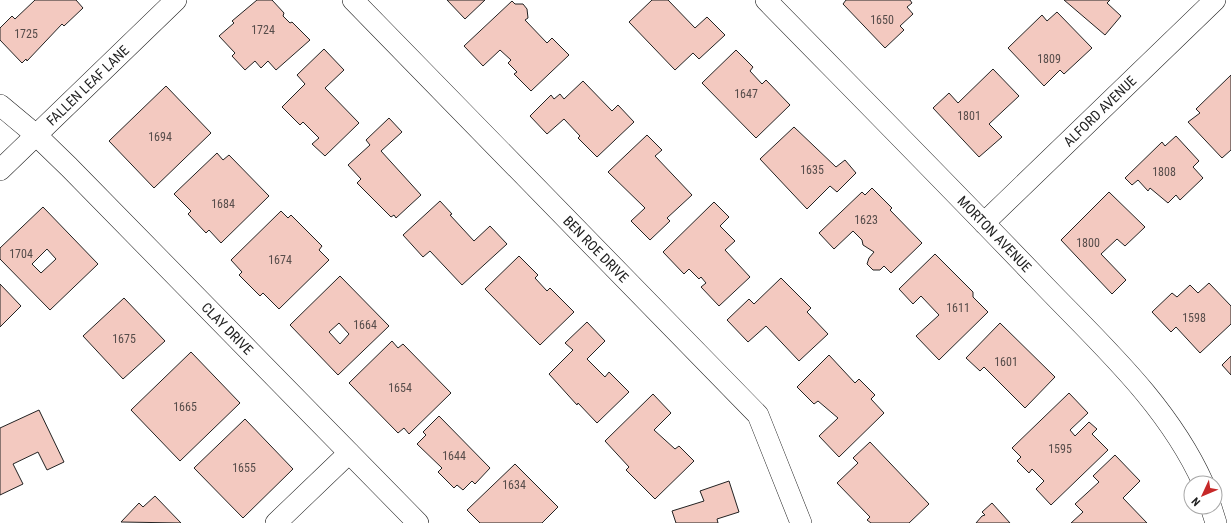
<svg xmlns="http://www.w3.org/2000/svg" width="1231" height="523" viewBox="0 0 1231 523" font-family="'Roboto Condensed',sans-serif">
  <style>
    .building { fill: #f3c9c0; stroke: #222; fill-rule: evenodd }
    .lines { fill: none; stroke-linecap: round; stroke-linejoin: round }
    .minor-casing { stroke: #222; stroke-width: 22 }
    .minor { stroke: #fff; stroke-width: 21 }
    .labels { text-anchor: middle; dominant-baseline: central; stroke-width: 3; stroke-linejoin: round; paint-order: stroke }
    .number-label { font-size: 12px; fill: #564c4a }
    .street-label { font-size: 14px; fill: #222; stroke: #fff }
  </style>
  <rect width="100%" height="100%" fill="#fff"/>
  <g class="building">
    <polygon points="35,0 76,0 83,8 64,26 62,24 27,61 26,59 22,63 0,40 0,28 12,16 15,19"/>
    <polygon points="257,0 272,0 284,13 283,16 290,23 292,22 310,40 276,70 268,61 261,68 255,61 245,70 232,56 235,53 219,36 234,23 232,21"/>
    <polygon points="447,0 485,0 465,19"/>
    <polygon points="652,0 668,0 695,28 707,17 725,35 699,59 693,53 675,70 629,22"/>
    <polygon points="846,0 910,0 912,3 907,7 913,14 900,26 904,30 885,48 843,4"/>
    <polygon points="1064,0 1110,0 1107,3 1121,16 1105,35"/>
    <polygon points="512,1 515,4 523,4 527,9 528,18 525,20 547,43 552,38 569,55 531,91 514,74 517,72 508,63 511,60 500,50 483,66 464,46"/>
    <polygon points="1057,12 1092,48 1064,74 1060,70 1044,86 1008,48 1042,15 1047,21"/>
    <polygon points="324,49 344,70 325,88 359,123 325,156 312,144 319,138 303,122 300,125 282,107 305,84 297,75"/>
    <polygon points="736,50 753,67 750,71 762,84 766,80 790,105 756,138 702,83"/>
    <polygon points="993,69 1019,96 989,124 1002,137 979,157 933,108 949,93 958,103"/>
    <polygon points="1231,75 1231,150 1222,158 1188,122 1200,113 1196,109"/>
    <polygon points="583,81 612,111 618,105 634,122 597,157 578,138 580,136 564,119 547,134 530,116 551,95 554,99 560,94 564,99"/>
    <polygon points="166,86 211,133 154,188 109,141"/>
    <polygon points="389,118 402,132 381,151 421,195 396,218 394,215 391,217 357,183 361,179 348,165 370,145 366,140"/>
    <polygon points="794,127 836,167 845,160 856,173 837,192 830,186 807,209 760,159"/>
    <polygon points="647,135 662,150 655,156 692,195 667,218 670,221 650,240 631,221 645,208 608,172"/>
    <polygon points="1176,136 1199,161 1193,167 1203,178 1180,200 1176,195 1168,203 1150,188 1148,191 1138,180 1132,185 1125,178 1162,142 1165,146"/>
    <polygon points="217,153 223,160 229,155 269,196 221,243 209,230 206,233 188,214 191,211 174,194"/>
    <polygon points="872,188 892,208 890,210 922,243 891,273 884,266 880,270 873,270 867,264 869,258 874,252 863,245 862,240 853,231 834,249 819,233 862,192 865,195"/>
    <polygon points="1109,192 1145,227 1125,246 1117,239 1101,254 1126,280 1112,294 1061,240"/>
    <polygon points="440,201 452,214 450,215 474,241 490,226 507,244 462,285 430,251 423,257 403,235"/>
    <polygon points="714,202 729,217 720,226 735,241 725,250 750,277 719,306 701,287 706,283 701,277 699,279 689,269 684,274 663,252"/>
    <path d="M43 207 98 264 50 310 0 259V248ZM47 249 56 259 41 273 32 264Z"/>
    <polygon points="281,211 288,218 291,215 322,246 319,250 329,260 279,309 263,293 260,296 239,275 242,272 231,260"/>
    <polygon points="935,254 973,292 973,297 988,312 939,360 916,336 939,315 921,296 913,304 899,289"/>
    <polygon points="519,256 538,275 535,278 547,291 550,288 574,312 540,345 485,289"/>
    <path d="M340 276 389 326 338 375 290 325ZM339 323 349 334 340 344 329 332Z"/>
    <polygon points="781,278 811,308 807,312 828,334 799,361 766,326 748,342 727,320 749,299 754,304"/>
    <polygon points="1209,283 1231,306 1231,324 1200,353 1176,327 1171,332 1152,312 1172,293 1177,297 1190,285 1198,293"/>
    <polygon points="0,284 21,306 0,327"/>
    <polygon points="124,298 165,341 123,379 83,336"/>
    <polygon points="587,322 605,341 587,359 605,377 609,372 629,392 597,423 578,403 577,405 549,374 573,350 565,343"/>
    <polygon points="1000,323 1055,377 1025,408 984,367 980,371 966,358"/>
    <polygon points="392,341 398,348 403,344 451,393 409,434 404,428 398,433 349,383"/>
    <polygon points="191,352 240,403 180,461 131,410"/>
    <polygon points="829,355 855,383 859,379 875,395 871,399 884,413 839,457 819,436 838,418 818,401 814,404 797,387"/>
    <polygon points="1231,356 1231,375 1222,365"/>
    <polygon points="1069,393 1088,413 1070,430 1075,436 1089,422 1097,429 1092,434 1108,450 1051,505 1036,489 1044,481 1032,469 1029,473 1017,461 1021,457 1012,448"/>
    <polygon points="653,394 671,413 654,430 675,449 679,446 694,461 655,499 626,470 629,467 605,441"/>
    <polygon points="39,410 64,462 47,470 38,452 13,464 23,484 0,495 0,428"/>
    <polygon points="439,416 490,468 475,484 472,481 463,490 457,485 454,488 438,472 442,468 417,444 426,435 423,432"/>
    <polygon points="245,419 293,469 243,518 194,468"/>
    <polygon points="870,442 929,504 909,523 871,523 867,520 870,517 837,483 858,463 853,458"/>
    <polygon points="1115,455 1140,481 1123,498 1147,523 1071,523 1083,512 1075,504 1099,482 1093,476"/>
    <polygon points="515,464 558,507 542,523 480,523 467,510"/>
    <polygon points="729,481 739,512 717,519 718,523 676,523 672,511 704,501 700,491"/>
    <polygon points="155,496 181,523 121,522 139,503 143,507"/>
    <polygon points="992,503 1010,523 976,523 982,516 985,515 982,512"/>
  </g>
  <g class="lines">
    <defs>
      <g id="minor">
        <path id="s1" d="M353 0 758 415 801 523"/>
        <path id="s2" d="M766 0C857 93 949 186 1039 280 1099 343 1167 403 1203 483"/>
        <path id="s3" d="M0 105 36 135 69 167 418 523"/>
        <path id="s4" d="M0 170 176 0"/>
        <path id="s5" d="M984 223 1215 0"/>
        <polyline points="1211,507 1216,523"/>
        <polyline points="276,523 349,453"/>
      </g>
    </defs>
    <use href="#minor" class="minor-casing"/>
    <use href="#minor" class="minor"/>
  </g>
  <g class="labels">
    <g class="number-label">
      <text x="882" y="20">1650</text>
      <text x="263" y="30">1724</text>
      <text x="26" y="34">1725</text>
      <text x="1049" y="59">1809</text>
      <text x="746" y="94">1647</text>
      <text x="969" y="116">1801</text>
      <text x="160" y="137">1694</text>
      <text x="812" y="170">1635</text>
      <text x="1164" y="172">1808</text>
      <text x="223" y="204">1684</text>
      <text x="866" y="220">1623</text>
      <text x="1088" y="243">1800</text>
      <text x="21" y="254">1704</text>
      <text x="280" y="260">1674</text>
      <text x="958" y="308">1611</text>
      <text x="1194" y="318">1598</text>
      <text x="365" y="325">1664</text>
      <text x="124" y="339">1675</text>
      <text x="1006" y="362">1601</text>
      <text x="400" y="388">1654</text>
      <text x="185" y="407">1665</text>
      <text x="1060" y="449">1595</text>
      <text x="454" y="456">1644</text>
      <text x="244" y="468">1655</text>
      <text x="514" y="485">1634</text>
    </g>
    <g class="street-label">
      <text stroke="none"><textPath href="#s4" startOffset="122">FALLEN LEAF LANE</textPath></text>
      <text stroke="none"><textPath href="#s5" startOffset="161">ALFORD AVENUE</textPath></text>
      <text stroke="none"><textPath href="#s2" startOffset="327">MORTON AVENUE</textPath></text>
      <text stroke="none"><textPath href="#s1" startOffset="348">BEN ROE DRIVE</textPath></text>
      <text stroke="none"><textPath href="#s3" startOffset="319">CLAY DRIVE</textPath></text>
    </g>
  </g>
  <g transform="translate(1203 495) rotate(226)"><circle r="19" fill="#ffffff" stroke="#a7a7a7"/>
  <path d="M0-3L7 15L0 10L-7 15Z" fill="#c62828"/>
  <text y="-6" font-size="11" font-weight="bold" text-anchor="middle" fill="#222222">N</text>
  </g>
</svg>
